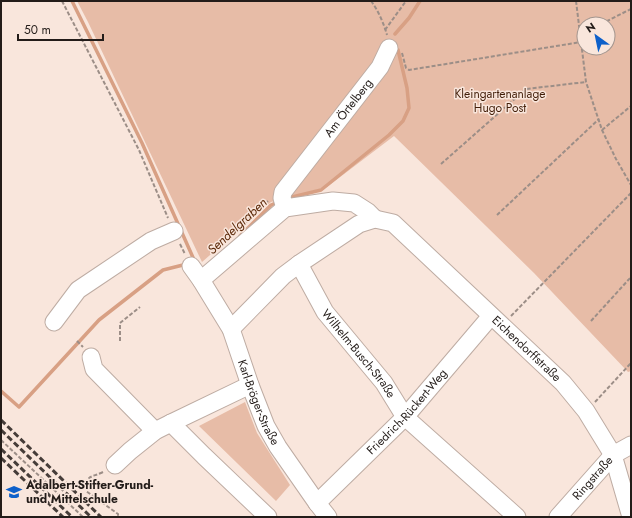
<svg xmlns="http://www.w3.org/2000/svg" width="632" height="518" viewBox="0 0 632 518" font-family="Jost,sans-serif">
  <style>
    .green { fill: #e7bca7; fill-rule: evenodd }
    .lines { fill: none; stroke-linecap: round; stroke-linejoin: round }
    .stream { stroke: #d8a084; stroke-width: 3.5 }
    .minor-casing { stroke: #beaca3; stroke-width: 19 }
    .path { stroke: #9c8e87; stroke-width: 2; stroke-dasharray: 4 2; stroke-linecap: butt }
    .minor { stroke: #fff; stroke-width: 17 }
    .rail { stroke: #463d39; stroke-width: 3; stroke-dasharray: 6 3; stroke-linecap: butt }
    .labels { text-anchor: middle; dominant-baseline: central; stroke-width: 3; stroke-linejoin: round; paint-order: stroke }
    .park-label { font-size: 12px; fill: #431f0a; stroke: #f9e6dc }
    .street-label { font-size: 12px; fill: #231c19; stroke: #f9e6dc }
    .poi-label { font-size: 12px; font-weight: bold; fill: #231c19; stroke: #f9e6dc; text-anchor: start }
    .water-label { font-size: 13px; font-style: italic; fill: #5d2a0a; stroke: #f9e6dc }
  </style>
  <rect width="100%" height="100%" fill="#f9e6dc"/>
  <g class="green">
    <path d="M77 1H631V371L628 372 534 273 394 136 327 187 271 202 202 262 88 22ZM584 24H608V48H584Z"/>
    <polygon points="245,402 257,433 290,485 276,501 199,426"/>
  </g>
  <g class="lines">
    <g class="stream">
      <polyline points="72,1 142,143 195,262"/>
      <polyline points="395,34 409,18 420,1"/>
      <polyline points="288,198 321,190 389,135 403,121 409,108 407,88 398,50"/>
      <polyline points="240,236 271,205 278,202"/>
      <polyline points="1,391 19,407 99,320 163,270 187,264"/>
    </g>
    <defs>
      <g id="minor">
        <path id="s1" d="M285 208 282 198 283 192 380 67 389 48"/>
        <path id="s2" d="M299 264 325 312 384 383 405 417 517 517"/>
        <path id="s3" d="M191 266 201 280 231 329 250 385 266 426 278 447 317 503 328 517"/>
        <polyline points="201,280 285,208 333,201 354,203 368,212 375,219"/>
        <polyline points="54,322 78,290 151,241 174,231"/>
        <path id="s4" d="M231 329 283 276 299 264 359 224 375 219 393 223 563 383 586 411 613 455 631 517"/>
        <polyline points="91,357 94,369 155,431"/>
        <polyline points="171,423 204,456 268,517"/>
        <polyline points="115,465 130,451 155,431 171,423 250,385"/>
        <path id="s5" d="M317 503 405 417 491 316"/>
        <path id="s6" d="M558 517 613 455 631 445"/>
      </g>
    </defs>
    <use href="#minor" class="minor-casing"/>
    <g class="path">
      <polyline points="62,1 139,150 168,218"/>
      <path d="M371 1C378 10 384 24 387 35"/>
      <polyline points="576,1 586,82 602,130 616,159 631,185"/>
      <polyline points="601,24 631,9"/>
      <polyline points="385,30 406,1"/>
      <polyline points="402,53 406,68 409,70 581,42"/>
      <polyline points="602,130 631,106"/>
      <polyline points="441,164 526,89 586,82"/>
      <polyline points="497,215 599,119"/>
      <polyline points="239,228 268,201"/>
      <polyline points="180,244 185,254"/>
      <polyline points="511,316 631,193"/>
      <polyline points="591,321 631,277"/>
      <polyline points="77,341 83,347"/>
      <polyline points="120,341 120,323 140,307"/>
      <polyline points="595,402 631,363"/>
      <polyline points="1,440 83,517"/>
      <path d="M103 472C91 478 86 474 86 491L118 514V517"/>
    </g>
    <use href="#minor" class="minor"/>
    <g class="rail">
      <polyline points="1,420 101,517"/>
      <polyline points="1,430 91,517"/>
      <polyline points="1,449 72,517"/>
      <polyline points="1,458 63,517"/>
    </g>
  </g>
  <defs>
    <symbol id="school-bare" viewBox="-9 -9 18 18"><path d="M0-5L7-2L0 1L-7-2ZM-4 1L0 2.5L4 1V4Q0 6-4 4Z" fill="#0e60ca" stroke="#f9e6dc" stroke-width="2.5" paint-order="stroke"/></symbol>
  </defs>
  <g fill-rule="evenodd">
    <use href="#school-bare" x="3" y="481" width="22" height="22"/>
  </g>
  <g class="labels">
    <g class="park-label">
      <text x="500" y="94">Kleingartenanlage<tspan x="500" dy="14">Hugo Post</tspan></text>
    </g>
    <g class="street-label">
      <text stroke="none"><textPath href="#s1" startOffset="123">Am Örtelberg</textPath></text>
      <text stroke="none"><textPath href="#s4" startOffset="385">Eichendorffstraße</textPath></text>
      <text stroke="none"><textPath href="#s2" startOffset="108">Wilhelm-Busch-Straße</textPath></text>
      <text stroke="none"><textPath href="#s3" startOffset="153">Karl-Bröger-Straße</textPath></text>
      <text stroke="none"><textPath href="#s5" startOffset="128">Friedrich-Rückert-Weg</textPath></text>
      <text stroke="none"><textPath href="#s6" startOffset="52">Ringstraße</textPath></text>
    </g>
    <g class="poi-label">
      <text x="26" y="485">Adalbert-Stifter-Grund-<tspan x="26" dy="14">und Mittelschule</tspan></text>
    </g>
    <g class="water-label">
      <text transform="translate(237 226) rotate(-43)">Sendelgraben</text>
    </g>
  </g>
  <rect width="632" height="518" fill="none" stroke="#231c19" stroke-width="4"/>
  <g transform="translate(596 36) rotate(327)"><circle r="19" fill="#f9e6dc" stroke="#a3958e"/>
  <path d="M0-3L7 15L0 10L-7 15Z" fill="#0e60ca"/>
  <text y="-6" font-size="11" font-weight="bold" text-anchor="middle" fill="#231c19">N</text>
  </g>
  <path d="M18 34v6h85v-6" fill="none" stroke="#231c19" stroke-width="2"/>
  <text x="24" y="34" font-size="12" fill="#231c19" stroke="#f9e6dc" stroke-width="3" paint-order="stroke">50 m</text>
</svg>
